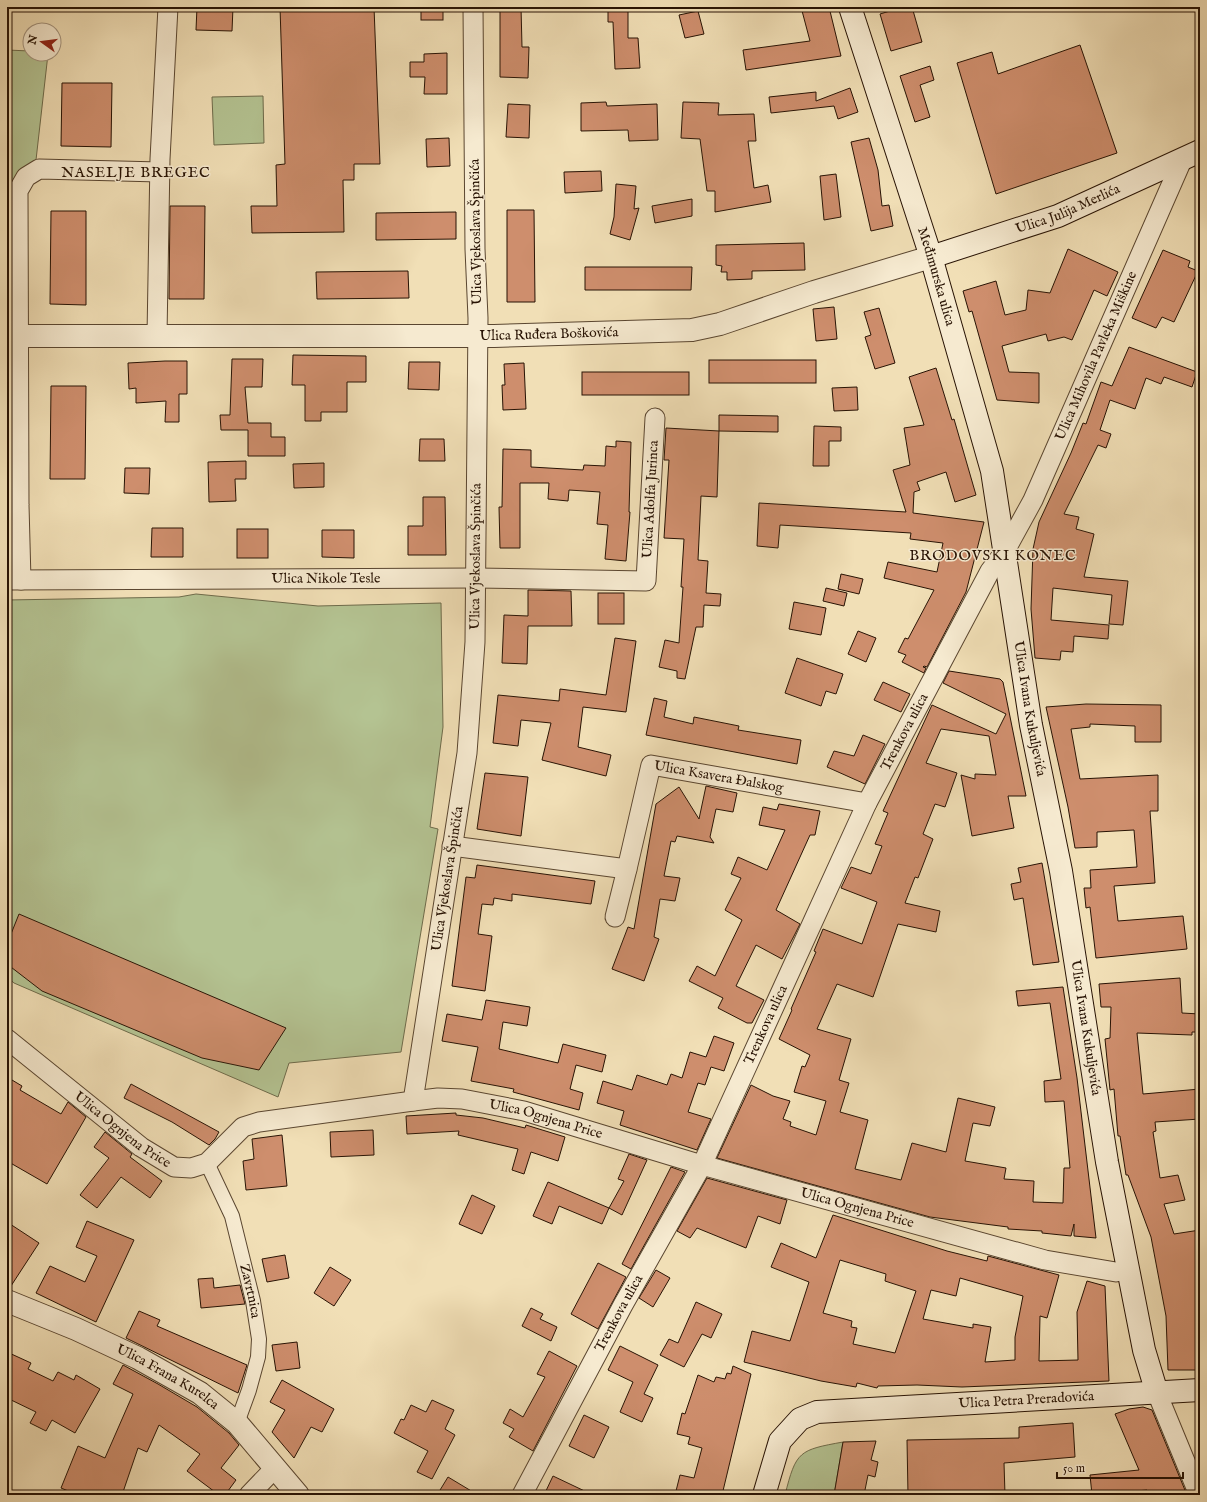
<svg xmlns="http://www.w3.org/2000/svg" width="1207" height="1502" viewBox="0 0 1207 1502" font-family="'IM FELL English',serif">
  <style>
    .green { fill: #b4c392; stroke: #6e6b4b }
    .building { fill: #ce8e6d; stroke: #281304; fill-rule: evenodd }
    .lines { fill: none; stroke-linecap: round; stroke-linejoin: round }
    .pedestrian-casing { stroke: #5a4630; stroke-width: 16 }
    .minor-casing { stroke: #5a4630; stroke-width: 21 }
    .tertiary-casing { stroke: #5a4630; stroke-width: 24 }
    .secondary-casing { stroke: #281304; stroke-width: 24 }
    .pedestrian { stroke: #f6ead0; stroke-width: 14 }
    .minor { stroke: #f6ead0; stroke-width: 19 }
    .tertiary { stroke: #f6ead0; stroke-width: 22 }
    .secondary { stroke: #f6ead0; stroke-width: 22 }
    .labels { text-anchor: middle; dominant-baseline: central; stroke-width: 3; stroke-linejoin: round; paint-order: stroke }
    .street-label { font-size: 14px; fill: #281304; stroke: #f6ead0 }
    .neighbourhood-label { font-size: 15px; letter-spacing: 1px; fill: #281304; stroke: #f6ead0 }
  </style>
  <rect width="100%" height="100%" fill="#f1dfb6"/>
  <filter id="stains"><feTurbulence type="fractalNoise" baseFrequency=".005" numOctaves="4"/><feColorMatrix values="0 0 0 0 .2 0 0 0 0 .09 0 0 0 0 .02 0 0 0 .5 -.17"/></filter>
  <radialGradient id="worn" r=".72"><stop offset=".6" stop-color="#630" stop-opacity="0"/><stop offset="1" stop-color="#630" stop-opacity=".3"/></radialGradient>
  <g class="green">
    <polygon points="7,50 30,51 30,54 48,54 36,160 11,182 7,219"/>
    <polygon points="263,96 264,143 214,145 212,97"/>
    <polygon points="196,594 318,606 441,603 443,727 430,827 438,829 401,1052 289,1063 278,1097 14,983 7,977 7,600 179,597"/>
    <path d="M843 1442 834 1495H785C796 1451 799 1450 843 1442Z"/>
  </g>
  <g class="building">
    <polygon points="197,7 233,7 232,31 196,30"/>
    <polygon points="280,7 374,7 380,164 354,164 354,180 343,180 344,232 252,233 251,206 277,206 276,165 285,164"/>
    <rect x="421" y="7" width="22" height="13"/>
    <polygon points="500,7 521,7 522,47 529,47 528,78 500,77"/>
    <polygon points="608,7 628,7 628,38 638,38 640,68 615,69 613,22 608,22"/>
    <polygon points="801,7 829,7 841,56 746,70 743,50 810,41"/>
    <polygon points="903,7 912,7 922,42 891,51 880,14"/>
    <polygon points="698,11 704,34 685,38 679,15"/>
    <polygon points="1080,45 1117,153 996,194 957,63 992,52 998,74"/>
    <polygon points="447,53 447,94 424,94 425,77 410,77 410,62 424,62 424,54"/>
    <polygon points="930,66 934,80 920,85 930,117 915,122 900,76"/>
    <polygon points="62,83 112,83 111,147 61,146"/>
    <polygon points="850,88 858,112 838,119 834,106 771,113 769,97 816,92 816,101"/>
    <polygon points="606,102 607,106 657,104 658,140 629,141 628,130 581,131 581,103"/>
    <polygon points="683,102 719,103 718,115 754,114 756,141 748,141 754,188 768,185 771,202 715,212 715,191 707,191 700,139 681,138"/>
    <polygon points="508,104 530,105 529,138 506,137"/>
    <polygon points="449,138 450,166 427,167 426,139"/>
    <polygon points="869,138 878,170 882,206 889,205 893,226 871,231 851,142"/>
    <polygon points="601,171 602,191 565,193 564,172"/>
    <polygon points="836,174 841,217 824,220 820,176"/>
    <polygon points="616,184 636,186 634,209 639,208 630,240 610,234 614,217"/>
    <polygon points="692,199 692,216 655,223 652,206"/>
    <polygon points="170,206 205,206 204,299 169,299"/>
    <polygon points="507,210 534,210 535,302 507,302"/>
    <polygon points="51,211 86,211 86,305 50,304"/>
    <polygon points="456,212 456,239 376,240 376,213"/>
    <polygon points="804,243 805,270 752,271 752,279 727,280 727,272 721,272 722,266 716,265 716,245"/>
    <polygon points="1068,249 1118,272 1107,296 1094,290 1072,340 1064,337 1048,341 1046,334 1002,346 1009,372 1039,373 1039,403 997,400 972,311 969,312 963,291 996,281 1005,315 1026,310 1028,290 1050,293"/>
    <polygon points="1163,250 1190,261 1188,267 1198,271 1174,322 1162,317 1156,328 1132,318"/>
    <polygon points="585,267 692,267 691,290 585,290"/>
    <polygon points="408,271 409,298 317,299 316,272"/>
    <polygon points="834,307 837,339 816,341 813,309"/>
    <polygon points="879,308 895,363 875,369 865,337 871,335 864,312"/>
    <polygon points="1129,347 1197,372 1192,387 1164,377 1161,384 1146,378 1135,409 1110,400 1100,430 1111,434 1106,448 1098,445 1064,514 1079,517 1076,529 1094,534 1084,577 1128,581 1123,625 1109,624 1112,595 1053,588 1051,620 1109,625 1108,639 1074,636 1073,652 1061,651 1060,660 1035,658 1031,609 1033,549 1039,522 1071,453 1083,423 1086,424 1101,382 1112,386"/>
    <polygon points="293,355 366,356 366,382 347,382 347,412 321,412 321,421 305,421 305,385 292,385"/>
    <polygon points="232,359 263,359 262,387 245,387 248,423 271,423 271,437 285,437 285,456 248,456 248,430 221,430 220,415 230,415"/>
    <rect x="709" y="360" width="107" height="23"/>
    <polygon points="165,361 187,361 187,394 179,394 179,422 165,422 166,401 136,403 136,388 129,389 128,363"/>
    <polygon points="409,362 440,362 439,390 408,389"/>
    <polygon points="524,363 526,409 503,410 502,385 505,385 504,364"/>
    <polygon points="936,368 952,420 954,419 976,495 955,502 946,472 917,482 920,490 914,492 913,513 984,522 966,592 927,667 924,666 923,667 926,668 924,673 902,662 906,655 898,652 905,638 908,639 934,590 884,578 888,562 937,572 943,543 910,539 911,533 780,525 778,548 757,546 759,503 906,512 893,470 910,465 904,428 924,425 909,377"/>
    <rect x="582" y="372" width="107" height="23"/>
    <polygon points="51,386 86,386 85,479 50,479"/>
    <polygon points="857,387 858,410 834,411 832,388"/>
    <polygon points="719,415 778,416 778,432 719,431"/>
    <polygon points="814,426 841,427 841,441 829,441 829,466 813,466"/>
    <polygon points="666,428 719,431 717,497 701,496 698,560 708,561 706,593 721,594 720,606 704,605 703,627 696,627 685,679 677,678 677,671 659,667 665,640 679,643 683,587 681,587 684,539 664,538 669,460 664,460"/>
    <polygon points="420,439 444,439 445,461 419,461"/>
    <polygon points="616,441 631,442 629,512 630,512 626,561 605,559 608,525 597,524 600,492 569,490 568,501 548,499 549,483 520,483 520,548 500,548 499,507 502,507 503,449 531,450 531,467 583,470 584,465 605,466 606,446 616,447"/>
    <polygon points="246,461 246,479 235,479 236,501 209,502 208,462"/>
    <polygon points="324,463 324,487 294,488 293,464"/>
    <polygon points="125,468 150,468 149,494 124,493"/>
    <polygon points="423,497 445,497 446,555 408,555 408,526 423,526"/>
    <polygon points="152,528 183,528 183,557 151,557"/>
    <rect x="237" y="529" width="31" height="29"/>
    <polygon points="322,530 354,530 354,558 322,557"/>
    <polygon points="841,574 863,579 859,594 838,589"/>
    <polygon points="826,588 847,593 844,606 823,601"/>
    <polygon points="528,590 571,591 572,626 528,626 527,664 502,663 504,615 528,616"/>
    <rect x="598" y="593" width="26" height="31"/>
    <polygon points="794,602 826,608 821,635 789,629"/>
    <polygon points="858,631 876,638 866,662 848,654"/>
    <polygon points="615,638 636,641 626,712 583,707 578,747 611,755 606,776 542,760 551,723 521,720 518,746 493,743 498,695 559,701 560,689 606,695"/>
    <polygon points="797,658 843,674 836,694 826,691 821,706 785,693"/>
    <polygon points="949,671 1000,679 1003,682 1026,796 1008,796 1014,828 972,836 961,775 975,779 975,774 996,775 989,736 941,729 926,763 957,773 945,807 935,804 923,834 933,839 918,878 915,877 905,903 940,911 936,932 898,924 873,997 837,984 817,1029 851,1039 839,1080 849,1083 840,1112 868,1120 855,1169 901,1180 912,1143 946,1152 958,1098 995,1107 990,1126 973,1123 965,1161 1006,1168 1004,1179 1034,1181 1033,1202 1063,1203 1064,1168 1070,1168 1064,1101 1045,1102 1044,1081 1061,1079 1050,1003 1018,1006 1016,991 1063,987 1077,1078 1096,1238 1074,1236 1074,1224 1071,1236 1042,1233 1042,1231 1008,1229 1008,1227 930,1217 717,1158 751,1085 773,1096 790,1101 783,1119 791,1122 790,1126 816,1135 826,1101 794,1092 802,1066 805,1067 810,1055 779,1039 792,1010 791,1009 816,952 814,951 823,929 862,944 877,902 841,888 851,867 871,874 882,846 875,844 888,813 883,811 932,705 996,734 1006,714 943,683"/>
    <polygon points="883,682 910,694 901,712 874,700"/>
    <polygon points="654,698 667,701 664,717 693,724 694,717 739,726 738,730 801,740 797,764 646,735"/>
    <polygon points="1086,704 1161,705 1161,742 1135,742 1135,726 1090,724 1090,727 1071,729 1080,779 1158,775 1158,811 1150,811 1155,883 1114,886 1118,921 1183,916 1187,949 1096,958 1090,907 1086,908 1084,888 1091,888 1090,870 1137,867 1134,830 1097,832 1097,847 1075,848 1068,807 1046,707"/>
    <polygon points="863,735 885,744 865,784 827,767 834,751 854,756"/>
    <polygon points="485,773 528,777 521,836 477,829"/>
    <polygon points="706,786 737,793 733,812 716,809 710,837 714,843 677,836 675,842 671,841 664,876 680,878 677,892 675,901 660,899 654,937 659,939 644,981 612,969 628,927 634,929 656,804 679,787 699,819"/>
    <polygon points="779,804 820,811 815,835 810,835 776,910 800,924 795,934 782,959 756,945 736,986 764,1000 752,1023 747,1023 718,1008 723,998 689,981 697,966 715,976 742,920 725,910 741,878 731,874 738,857 767,870 785,830 759,825 763,807 777,810"/>
    <polygon points="1042,863 1059,962 1033,965 1023,898 1014,900 1011,884 1021,882 1018,868"/>
    <polygon points="477,865 595,881 591,904 512,894 512,901 494,898 493,905 482,904 478,934 492,936 485,991 452,986 466,877 475,878"/>
    <polygon points="19,914 286,1028 259,1070 202,1058 42,991 7,964 7,944"/>
    <polygon points="1180,978 1182,1013 1200,1014 1200,1032 1192,1032 1192,1035 1137,1033 1143,1094 1200,1089 1200,1119 1155,1122 1156,1131 1153,1132 1160,1178 1178,1175 1185,1200 1164,1204 1174,1234 1200,1230 1200,1370 1168,1370 1166,1316 1151,1237 1128,1175 1126,1175 1120,1136 1118,1136 1114,1089 1110,1090 1105,1039 1110,1038 1111,1007 1101,1007 1099,984"/>
    <polygon points="486,1000 530,1007 527,1026 503,1022 499,1049 558,1063 563,1044 606,1055 602,1072 576,1065 570,1089 583,1093 579,1110 513,1092 514,1089 471,1081 478,1047 442,1041 447,1014 482,1020"/>
    <polygon points="714,1036 734,1043 724,1071 711,1067 705,1085 698,1083 688,1112 711,1119 697,1150 620,1125 624,1111 597,1103 603,1081 632,1090 637,1075 667,1085 671,1074 682,1078 690,1052 706,1057"/>
    <polygon points="7,1077 22,1086 20,1090 61,1114 68,1102 86,1117 47,1184 7,1161"/>
    <polygon points="131,1084 219,1132 215,1139 209,1145 172,1122 124,1098"/>
    <polygon points="456,1113 456,1115 483,1118 525,1128 526,1125 565,1137 558,1161 531,1152 524,1174 512,1170 518,1149 458,1135 459,1131 407,1134 406,1116"/>
    <polygon points="373,1130 374,1155 331,1157 330,1132"/>
    <polygon points="105,1132 132,1154 130,1157 162,1181 150,1198 121,1177 97,1208 80,1195 109,1158 94,1147"/>
    <polygon points="282,1135 287,1186 246,1190 243,1161 254,1159 252,1139"/>
    <polygon points="629,1154 647,1160 622,1215 609,1208 624,1181 618,1179"/>
    <polygon points="671,1167 685,1172 631,1269 622,1264"/>
    <polygon points="707,1178 787,1200 780,1224 758,1216 746,1248 697,1228 690,1238 677,1231"/>
    <polygon points="548,1182 609,1208 602,1224 559,1206 552,1224 533,1216"/>
    <polygon points="472,1195 495,1206 482,1234 459,1224"/>
    <path d="M833 1215 947 1251 987 1261 988 1256 1059 1275 1047 1318 1040 1316 1039 1361 1078 1360 1077 1312 1087 1281 1105 1286 1109 1381 962 1387 917 1385 878 1386 877 1388 857 1383 856 1387 821 1381 744 1362 752 1331 790 1341 809 1282 771 1267 781 1243 816 1258ZM840 1260 886 1274 885 1281 916 1291 895 1353 853 1344 857 1328 851 1327 852 1321 823 1313ZM960 1278 1023 1296 1015 1337V1360L985 1362 991 1327 973 1324V1328L923 1319 931 1290 956 1296Z"/>
    <polygon points="87,1221 134,1240 96,1322 36,1293 50,1266 85,1282 97,1256 76,1247"/>
    <polygon points="7,1222 39,1243 9,1289 7,1289"/>
    <polygon points="285,1255 289,1278 267,1282 262,1259"/>
    <polygon points="598,1263 626,1277 598,1329 571,1314"/>
    <polygon points="330,1267 351,1280 334,1306 314,1293"/>
    <polygon points="656,1270 670,1278 653,1307 639,1298"/>
    <polygon points="213,1278 214,1288 240,1285 245,1304 201,1308 198,1279"/>
    <polygon points="696,1302 722,1314 711,1338 702,1334 684,1367 660,1355 669,1339 678,1343"/>
    <polygon points="531,1308 543,1314 540,1319 557,1327 551,1341 522,1326"/>
    <polygon points="139,1311 160,1320 157,1326 247,1365 238,1393 126,1338"/>
    <polygon points="297,1342 300,1368 276,1371 272,1345"/>
    <polygon points="620,1346 658,1365 644,1394 653,1398 642,1422 620,1412 633,1382 608,1370"/>
    <polygon points="549,1351 577,1366 533,1451 509,1437 514,1429 503,1423 510,1409 523,1417 545,1377 537,1374"/>
    <polygon points="7,1352 31,1363 28,1369 53,1381 58,1372 74,1380 76,1375 100,1389 75,1433 52,1420 46,1431 30,1423 36,1412 7,1398"/>
    <polygon points="123,1365 158,1384 197,1407 229,1433 239,1445 221,1468 236,1480 225,1495 219,1495 187,1471 200,1454 159,1425 147,1452 138,1448 122,1495 78,1495 61,1488 78,1446 105,1458 133,1394 113,1384"/>
    <polygon points="733,1366 751,1374 722,1495 675,1495 680,1475 694,1478 702,1448 688,1444 690,1437 677,1434 682,1413 685,1414 698,1375 714,1382 716,1377 725,1379 727,1373 731,1374"/>
    <polygon points="282,1380 334,1409 322,1432 311,1427 294,1458 272,1432 285,1410 270,1402"/>
    <polygon points="432,1400 454,1410 445,1429 455,1435 432,1479 417,1472 428,1451 394,1433 401,1419 404,1420 411,1405 426,1412"/>
    <polygon points="1143,1407 1152,1410 1187,1495 1149,1495 1147,1490 1092,1495 1090,1475 1139,1470 1115,1414 1129,1409"/>
    <polygon points="584,1415 609,1427 594,1458 569,1446"/>
    <polygon points="1073,1423 1075,1457 1004,1463 1005,1495 908,1495 907,1440 1019,1438 1019,1427"/>
    <polygon points="876,1441 871,1460 878,1462 875,1477 868,1475 864,1495 834,1495 843,1442"/>
    <polygon points="553,1476 593,1495 544,1495"/>
    <polygon points="448,1477 478,1495 437,1495"/>
  </g>
  <g class="lines">
    <defs>
      <g id="pedestrian">
        <path id="s1" d="M207 1163 232 1216 253 1301 259 1339 258 1357 249 1390 237 1423"/>
      </g>
      <g id="minor">
        <polyline points="157,336 160,159 168,7"/>
        <path id="s2" d="M7 580 476 578 646 581 655 418"/>
        <polyline points="21,580 19,505 18,191 26,177 39,169 160,172"/>
        <path id="s3" d="M452 846 627 869 651 765 867 803"/>
        <polyline points="615,917 627,869"/>
        <path id="s4" d="M7 1039 141 1147 174 1167 191 1168 207 1163 243 1127 259 1122 413 1101 438 1098 462 1099 524 1111 702 1165 1045 1260 1116 1272 1128 1270"/>
        <path id="s5" d="M413 1101 467 753 475 642 478 318 475 249 473 7"/>
        <polyline points="1157,1393 1199,1495"/>
        <polyline points="249,1495 275,1468"/>
        <path id="s6" d="M522 1495 623 1305 702 1165 867 803 990 571 1005 551 1033 500 1183 158"/>
      </g>
      <g id="tertiary">
        <path id="s7" d="M7 336H494L692 330 720 324 814 292 931 257"/>
        <path id="s8" d="M7 1301 76 1329 138 1358 200 1393 237 1423 298 1495"/>
      </g>
      <g id="secondary">
        <path id="s9" d="M850 7 931 257 992 471 1031 725 1061 871 1107 1162 1144 1350 1157 1393"/>
        <path id="s10" d="M931 257 1058 216 1200 151"/>
        <path id="s11" d="M764 1495 780 1441 800 1419 817 1412 1200 1390"/>
      </g>
    </defs>
    <use href="#pedestrian" class="pedestrian-casing"/>
    <use href="#minor" class="minor-casing"/>
    <use href="#tertiary" class="tertiary-casing"/>
    <use href="#secondary" class="secondary-casing"/>
    <use href="#pedestrian" class="pedestrian"/>
    <use href="#minor" class="minor"/>
    <use href="#tertiary" class="tertiary"/>
    <use href="#secondary" class="secondary"/>
  </g>
  <g class="labels">
    <g class="street-label">
      <text stroke="none"><textPath href="#s10" startOffset="145">Ulica Julija Merlića</textPath></text>
      <text transform="translate(476 232) rotate(-91)">Ulica Vjekoslava Špinčića</text>
      <text stroke="none"><textPath href="#s9" startOffset="283">Međimurska ulica</textPath></text>
      <text stroke="none"><textPath href="#s7" startOffset="542">Ulica Ruđera Boškovića</textPath></text>
      <text stroke="none"><textPath href="#s6" startOffset="1277">Ulica Mihovila Pavleka Miškine</textPath></text>
      <text stroke="none"><textPath href="#s2" startOffset="721">Ulica Adolfa Jurinca</textPath></text>
      <text stroke="none"><textPath href="#s5" startOffset="549">Ulica Vjekoslava Špinčića</textPath></text>
      <text stroke="none"><textPath href="#s2" startOffset="319">Ulica Nikole Tesle</textPath></text>
      <text stroke="none"><textPath href="#s9" startOffset="726">Ulica Ivana Kukuljevića</textPath></text>
      <text stroke="none"><textPath href="#s6" startOffset="854">Trenkova ulica</textPath></text>
      <text stroke="none"><textPath href="#s3" startOffset="352">Ulica Ksavera Đalskog</textPath></text>
      <text stroke="none"><textPath href="#s5" startOffset="225">Ulica Vjekoslava Špinčića</textPath></text>
      <text stroke="none"><textPath href="#s6" startOffset="530">Trenkova ulica</textPath></text>
      <text stroke="none"><textPath href="#s9" startOffset="1050">Ulica Ivana Kukuljevića</textPath></text>
      <text stroke="none"><textPath href="#s4" startOffset="603">Ulica Ognjena Price</textPath></text>
      <text stroke="none"><textPath href="#s4" startOffset="147">Ulica Ognjena Price</textPath></text>
      <text stroke="none"><textPath href="#s4" startOffset="927">Ulica Ognjena Price</textPath></text>
      <text stroke="none"><textPath href="#s1" startOffset="136">Zavrtnica</textPath></text>
      <text stroke="none"><textPath href="#s6" startOffset="206">Trenkova ulica</textPath></text>
      <text stroke="none"><textPath href="#s8" startOffset="178">Ulica Frana Kurelca</textPath></text>
      <text stroke="none"><textPath href="#s11" startOffset="314">Ulica Petra Preradovića</textPath></text>
    </g>
    <g class="neighbourhood-label">
      <text x="136" y="172">NASELJE BREGEC</text>
      <text x="993" y="555">BRODOVSKI KONEC</text>
    </g>
  </g>
  <rect width="1207" height="1502" fill="none" stroke="#f1dfb6" stroke-width="24"/>
  <rect x="8" y="8" width="1191" height="1486" fill="none" stroke="#281304" stroke-width="2"/>
  <rect x="12" y="12" width="1183" height="1478" fill="none" stroke="#281304"/>
  <g transform="translate(42 42) rotate(284)"><circle r="19" fill="#f6ead0" stroke="#a4947e"/>
  <path d="M0-3L7 15L0 10L-7 15Z" fill="#8f2418"/>
  <text y="-6" font-size="11" font-weight="bold" text-anchor="middle" fill="#281304">N</text>
  </g>
  <path d="M1057 1472v6h126v-6" fill="none" stroke="#281304" stroke-width="2"/>
  <text x="1063" y="1472" font-size="12" fill="#281304" stroke="#f6ead0" stroke-width="3" paint-order="stroke">50 m</text>
  <rect width="100%" height="100%" filter="url(#stains)"/>
  <rect width="100%" height="100%" fill="url(#worn)"/>
</svg>
